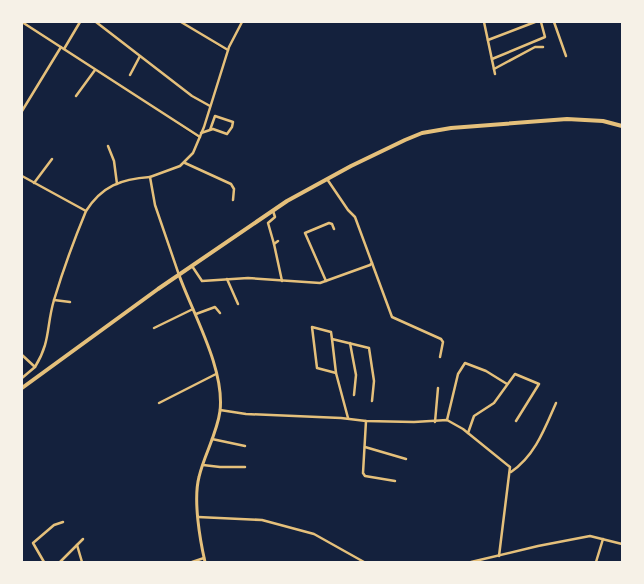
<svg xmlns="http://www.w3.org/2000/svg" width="644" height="584" viewBox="0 0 644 584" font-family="Bitter,serif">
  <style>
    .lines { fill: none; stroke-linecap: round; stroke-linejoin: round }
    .stream { stroke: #0b132b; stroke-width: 1 }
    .minor { stroke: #e5c07b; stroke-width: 2.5 }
    .secondary { stroke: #e5c07b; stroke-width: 3 }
    .trunk { stroke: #e5c07b; stroke-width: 4 }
  </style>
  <rect width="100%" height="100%" fill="#14213d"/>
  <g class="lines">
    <g class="stream">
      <polyline points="211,41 224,50"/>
      <polyline points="172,120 198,138"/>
    </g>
    <g class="minor">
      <polyline points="22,22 200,137"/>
      <polyline points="96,22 192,96 210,106"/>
      <polyline points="181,22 228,50"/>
      <polyline points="484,22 495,74"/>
      <polyline points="554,22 566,56"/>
      <polyline points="488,40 535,22"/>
      <polyline points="64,49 80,22"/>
      <polyline points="492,59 545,37 541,22"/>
      <polyline points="494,69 535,47 543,47"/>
      <polyline points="130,75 140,56"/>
      <polyline points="76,96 95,70"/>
      <polyline points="22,111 61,47"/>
      <polyline points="201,133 213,129 227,134 232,127 233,122 215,116 210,130"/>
      <polyline points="108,146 114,161 117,184"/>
      <polyline points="185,163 231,184 234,189 233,200"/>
      <polyline points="22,176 86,211"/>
      <polyline points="34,183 52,159"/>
      <polyline points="273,211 275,217 268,223 274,244"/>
      <polyline points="278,241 274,244 282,281"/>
      <polyline points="372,263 392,317 441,339 443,342 440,357"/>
      <polyline points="192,266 202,281 248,278 320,283 370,265 372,263 355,217 348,210 327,179"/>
      <polyline points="179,275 155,205 150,177 180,166 193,153 204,127 229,47 242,22"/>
      <polyline points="227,279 238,304"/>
      <polyline points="326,281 305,233 329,223 332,224 334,229"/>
      <polyline points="54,300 70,302"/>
      <polyline points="196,314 215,307 220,313"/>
      <polyline points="154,328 193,309"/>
      <polyline points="332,339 331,332 312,327 317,368 336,373"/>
      <polyline points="350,343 356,375 354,395"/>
      <path d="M22 355 35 367C51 341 46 327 54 300 63 270 74 240 86 211 102 186 121 179 150 177"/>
      <polyline points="22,378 35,367"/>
      <polyline points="159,403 216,374"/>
      <polyline points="220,410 246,414 341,418 366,421 414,422 447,420 463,429 510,467 499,556"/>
      <polyline points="348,418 336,373 332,339 369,348 374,381 372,401"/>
      <polyline points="447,420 458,374 465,363 486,371 507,384"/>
      <polyline points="366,421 363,473 365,476 395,481"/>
      <polyline points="435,422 438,388"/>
      <polyline points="468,433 474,416 494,403 515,374 539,384 516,421"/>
      <polyline points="212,439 245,446"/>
      <polyline points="365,447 406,459"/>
      <polyline points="203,465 220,467 245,467"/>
      <path d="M511 472C535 456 545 428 556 403"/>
      <polyline points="198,517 262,520 314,534 364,562"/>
      <polyline points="77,545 82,562"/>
      <polyline points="44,562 33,543 54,525 63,522"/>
      <polyline points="60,562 83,539"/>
      <polyline points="192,562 204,558"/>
      <polyline points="471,562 538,546 590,536 622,544"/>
      <polyline points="596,562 603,539"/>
    </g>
    <path class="secondary" d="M179 275C193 314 225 369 220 411 217 434 204 455 199 477 193 500 200 540 205 562"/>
    <polyline class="trunk" points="22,388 158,289 287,201 351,166 405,140 422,133 451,128 567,119 603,121 622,126"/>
  </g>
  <rect width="644" height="584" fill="none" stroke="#f6f1e7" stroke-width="46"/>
</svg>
